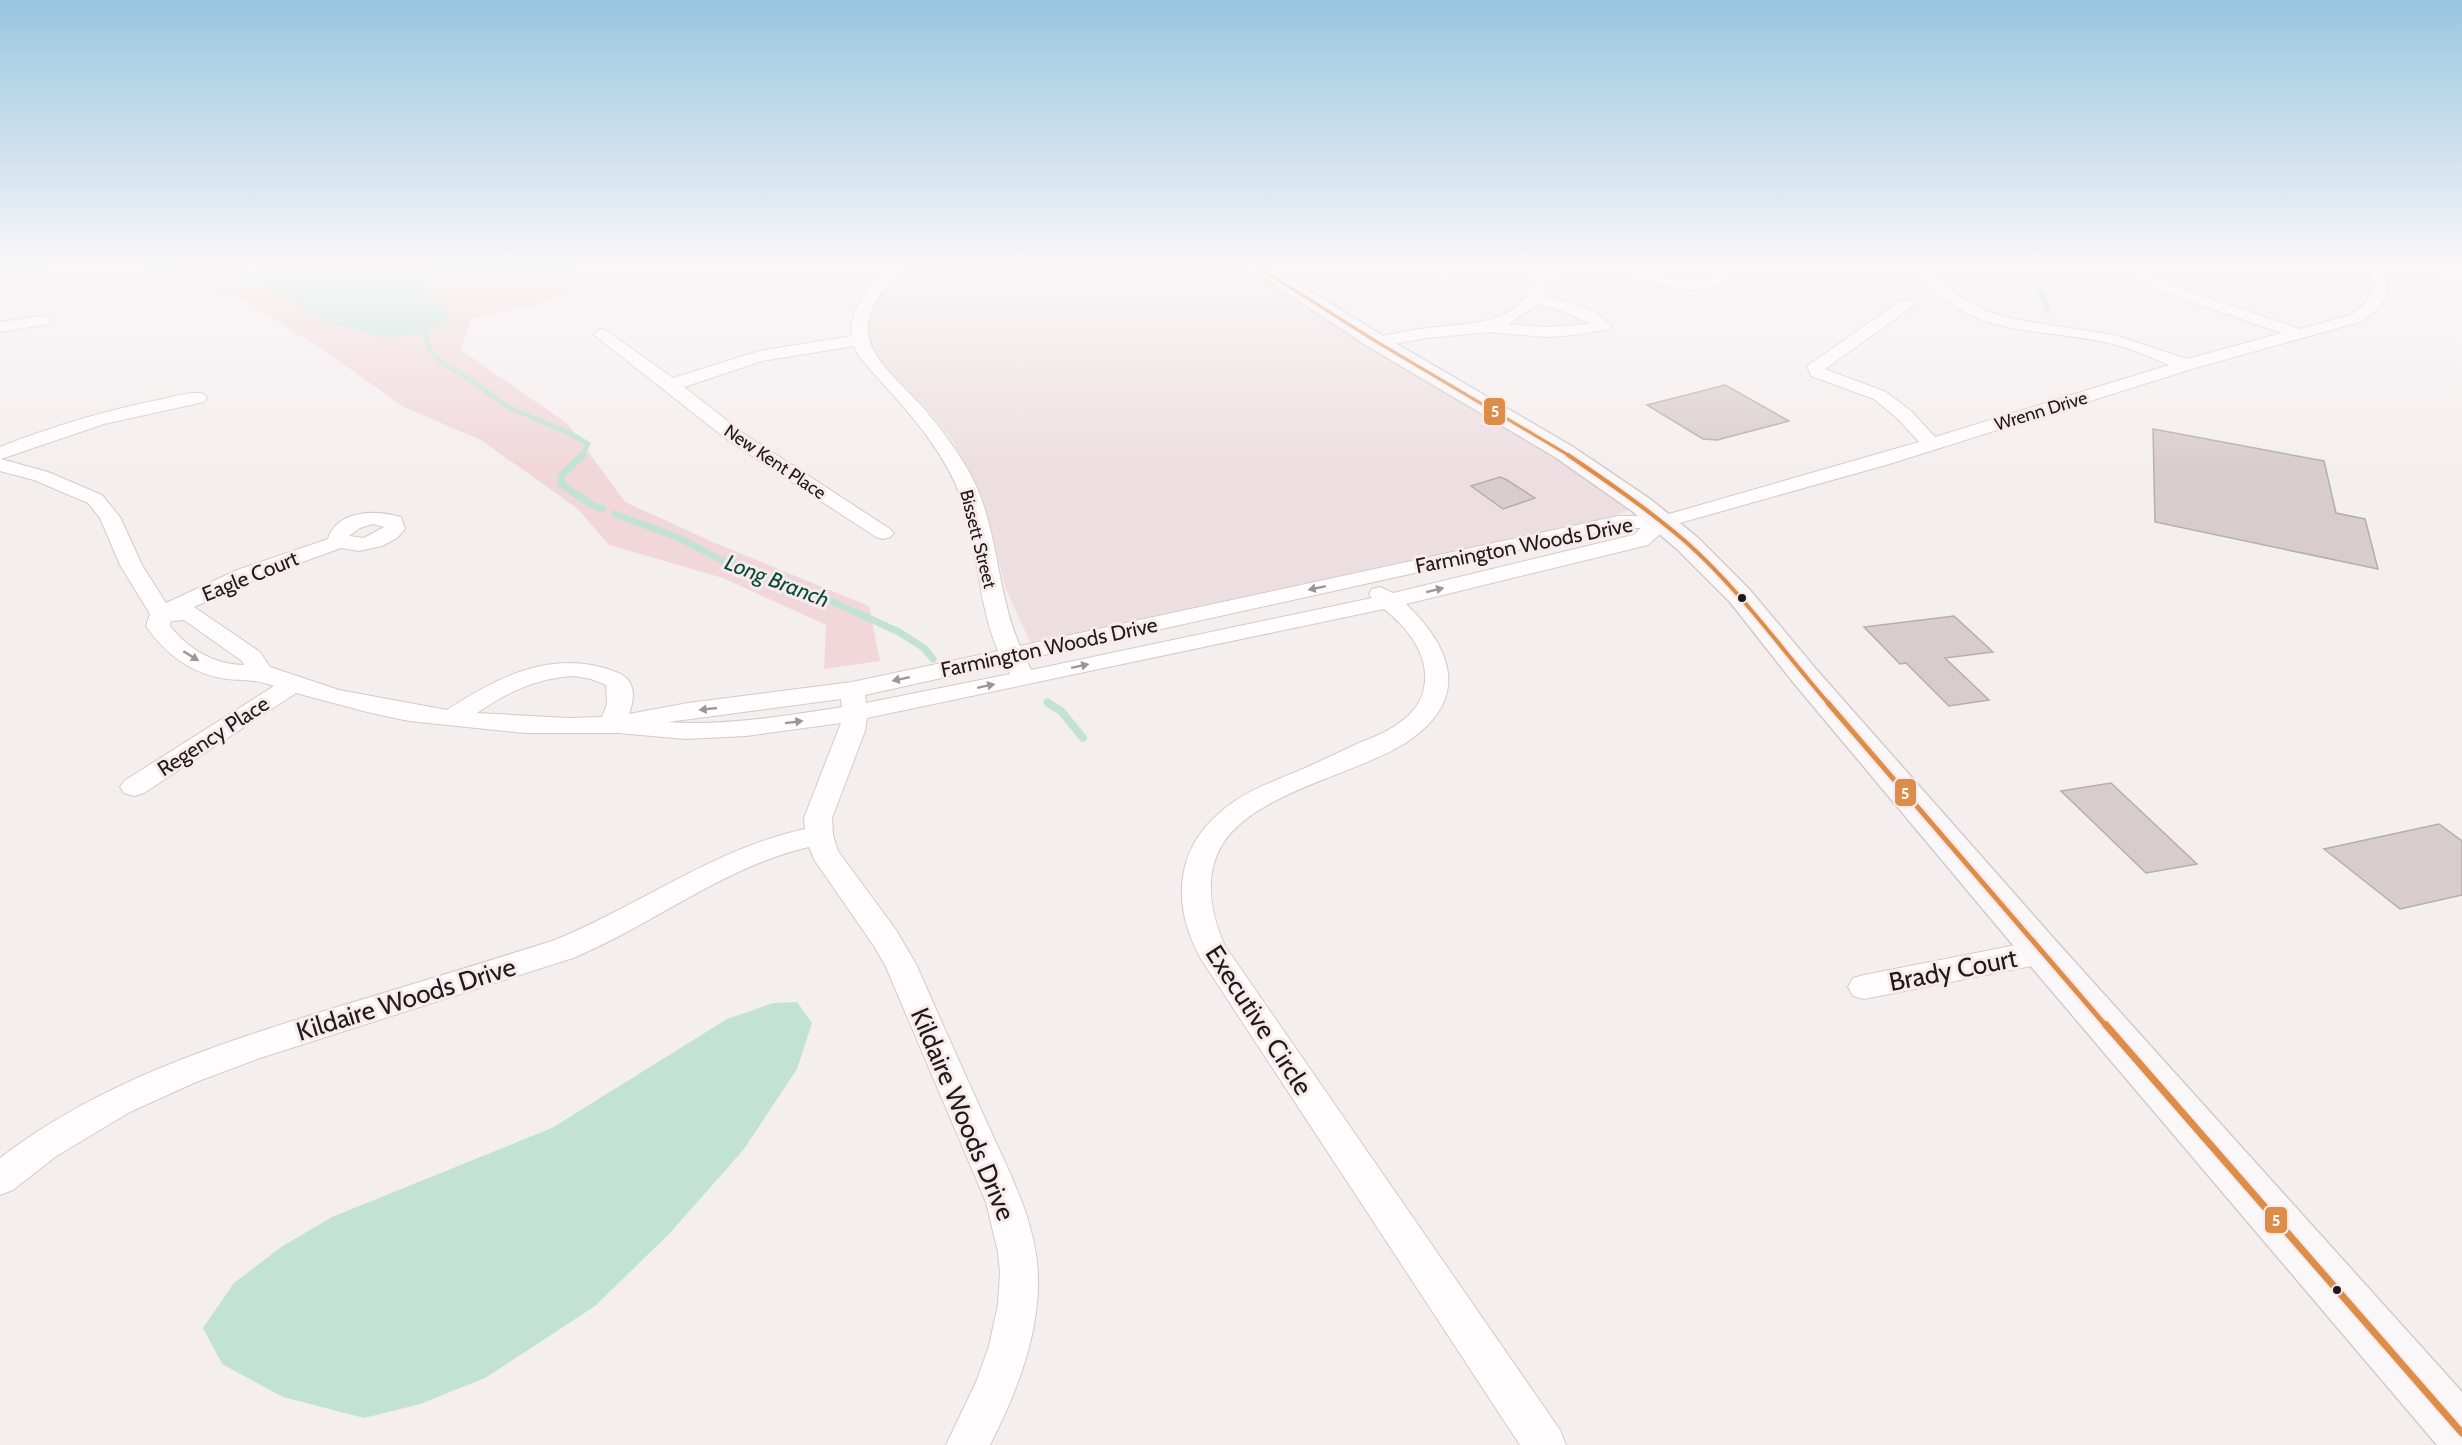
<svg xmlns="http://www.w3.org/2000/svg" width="2462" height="1445" viewBox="0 0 2462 1445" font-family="Cabin,sans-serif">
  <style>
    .built { fill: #eddfe1 }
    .green { fill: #f1d7da }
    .water { fill: #c1e2d5 }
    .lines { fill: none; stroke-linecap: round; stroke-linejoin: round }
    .stream-far2 { stroke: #c1e2d5; stroke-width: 5 }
    .stream-far1 { stroke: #c1e2d5; stroke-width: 7 }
    .stream { stroke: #c1e2d5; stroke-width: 8 }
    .building { fill: #d9ccce; stroke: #b3aeaf; stroke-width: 1.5 }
    .street-casing { stroke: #d1cbcc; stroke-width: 2 }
    .secondary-casing { stroke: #d1cbcc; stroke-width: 3 }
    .street { fill: #fefcfd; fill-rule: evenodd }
    .secondary { fill: #faf7f8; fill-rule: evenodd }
    .bus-1-far3-casing { stroke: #f8ebed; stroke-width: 6 }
    .bus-1-far2-casing { stroke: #f8ebed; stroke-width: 8 }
    .bus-1-far1-casing { stroke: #f8ebed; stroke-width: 10 }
    .bus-1-casing { stroke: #f8ebed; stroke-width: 11 }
    .bus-1-far3 { stroke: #dd8d48; stroke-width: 3 }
    .bus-1-far2 { stroke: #dd8d48; stroke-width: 4 }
    .bus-1-far1 { stroke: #dd8d48; stroke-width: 5 }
    .bus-1 { stroke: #dd8d48; stroke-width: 7 }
    .oneway { fill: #9a9697 }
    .bus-dot { fill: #1f1a1b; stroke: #f8ebed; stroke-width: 2 }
    .labels { text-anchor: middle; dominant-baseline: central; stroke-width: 6; stroke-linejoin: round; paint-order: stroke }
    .far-street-label { font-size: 18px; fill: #1f1a1b; stroke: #f8ebed }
    .street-label { font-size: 21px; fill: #1f1a1b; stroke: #f8ebed }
    .water-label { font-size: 22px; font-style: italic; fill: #084b39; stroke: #f8ebed }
    .near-street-label { font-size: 26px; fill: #1f1a1b; stroke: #f8ebed }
    .line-badge { stroke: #f8ebed; stroke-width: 2 }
    .badge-label { font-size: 16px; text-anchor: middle; font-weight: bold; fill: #fff }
  </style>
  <rect width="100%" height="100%" fill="#f5eeef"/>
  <polygon class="built" points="900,264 1252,264 1641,505 1602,521 1031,644 1006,589 982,497 967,466 949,436 929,411 917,412 866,354 862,309"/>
  <g class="green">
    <polygon points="0,264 85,264 53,269 0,282"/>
    <polygon points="118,264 584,264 567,293 532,306 471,318 461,350 568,424 625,502 715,543 869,606 880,661 824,669 826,625 723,578 609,545 578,509 481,440 404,407 323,350 241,299"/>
  </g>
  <g class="water">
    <path d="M174 264H423C418 298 440 298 452 322L439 326 424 333 386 338 337 325 301 309 294 299 281 293 228 278 183 271Z"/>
    <polygon points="797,1002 812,1023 797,1069 744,1149 670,1233 595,1306 485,1378 420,1404 364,1418 283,1397 222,1364 203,1328 234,1283 281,1247 332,1217 552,1128 727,1019 773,1003"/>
  </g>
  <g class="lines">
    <g class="stream-far2">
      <polyline points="2021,264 2043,296 2048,311"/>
      <polyline points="416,328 425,334 430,351 439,361 472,381 508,407 569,433 588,444 582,456"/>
    </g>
    <g class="stream-far1">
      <polyline points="583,455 562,475 561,484 592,505 603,509"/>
      <polyline points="615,514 679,538 719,559 794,584 899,632 924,648 933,659"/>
      <polyline points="1047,702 1050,704"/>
    </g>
    <polyline class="stream" points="1048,703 1061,711 1083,738"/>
  </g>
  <g class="building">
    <polygon points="1725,385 1789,421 1717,440 1703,439 1647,405"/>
    <polygon points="2153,429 2324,461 2336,513 2365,519 2378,569 2155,522"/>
    <polygon points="1500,477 1507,480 1535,498 1503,509 1471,486"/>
    <polygon points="1954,616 1993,652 1945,658 1989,700 1949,706 1906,663 1900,664 1864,627"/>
    <polygon points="2111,783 2197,864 2146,873 2061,791"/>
    <polygon points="2439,824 2462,841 2462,895 2400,909 2324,849"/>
  </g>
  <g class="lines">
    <defs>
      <g id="street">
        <path d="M691 264H749L750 266C743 273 699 271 691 264Z"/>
        <path d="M891 264H983L976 268H904C885 288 863 309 869 338 873 362 911 393 927 412 942 430 955 448 967 468 999 522 995 589 1020 646L1618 516H1662L1919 442 1898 419 1874 399 1811 376 1807 366 1900 301H1912L1914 304 1912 307 1825 369 1886 392 1911 411 1935 437 2169 365C2148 356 2127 347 2104 342 2024 326 1966 338 1911 264H1927L1955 293 1983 310 2013 319 2114 335 2187 359 2282 333 2154 289 2135 276 2128 264H2143L2146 270 2164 283 2300 329 2351 315 2365 303 2373 289 2368 264H2416L2462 271V281L2384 268C2393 292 2382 307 2363 321L2192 369 1886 465 1669 526 1648 545 1406 604C1454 650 1470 700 1407 742 1356 775 1254 792 1222 845 1203 877 1211 915 1225 946L1560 1430 1566 1445H1520L1201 959C1185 930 1176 897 1186 863 1193 838 1211 818 1232 803 1250 790 1272 782 1293 773 1315 764 1337 753 1359 743 1377 736 1396 728 1410 714 1421 703 1426 688 1425 673 1423 647 1404 625 1384 609L867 718 865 731 832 818 833 835 838 851 896 930 917 966C940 1019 964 1072 988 1125 1009 1172 1036 1221 1038 1275 1040 1334 1016 1394 990 1445H946L977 1380 989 1346 998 1304 1000 1273 998 1252 986 1202 886 967 874 946 815 861 809 847C723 867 653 925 573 958L257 1059 196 1082 130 1112 55 1157 13 1190 0 1195V1158C99 1082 217 1044 334 1008 407 986 479 964 552 941 638 907 712 849 805 829L804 818 841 723 746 736 686 739 618 733H525L409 721 371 713 296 693 144 793 134 796 124 793 120 787 124 781 274 686C255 679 246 681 227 679 193 675 165 654 146 626L150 614 120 565 100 518 88 503 34 480 0 471V447C53 426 107 410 163 399 176 396 192 391 204 394L207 398 204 402 104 424 1 459 48 472 102 495 120 517 142 565 166 603 237 570 328 539C337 509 377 510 401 517L405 529 397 538 382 546 359 551 341 548 253 580 194 607 260 652 270 667 339 690 447 710C498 676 555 648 616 672 635 679 636 695 629 714L688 703 852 682 998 651C978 603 978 552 963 503 944 446 899 402 860 358L854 346 762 361 684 387 743 433 890 529 894 533 890 537 883 539 876 537 729 441 593 334 601 329 607 331 673 378 759 351 852 336C849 306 872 284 891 264ZM373 524 384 527 364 538 349 536 360 528ZM1618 528H1641L1633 535 1393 593 1380 587 1372 589 1369 594 1372 598 1031 670 1026 659ZM184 620 242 661 244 665C215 665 188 649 170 626L171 621ZM1004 664 1010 674 866 703 865 695ZM574 676 591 679 606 685 607 704 602 717 569 718 477 713C507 692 537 678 574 676ZM841 699 842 707C785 716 726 726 668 722Z"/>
        <path d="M1427 264H1450L1449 267 1515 264 1544 273 1570 264H1600L1689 281H1705L1713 277 1703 272 1675 267 1673 264H1711L1729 275 1725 284C1668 303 1623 263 1573 273 1565 274 1558 278 1550 281L1544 296C1566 302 1596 307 1611 326L1609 329 1575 335 1546 337 1490 332 1427 338 1377 347 1371 346 1369 342 1371 338 1377 337C1394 334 1411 330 1428 328 1471 322 1515 327 1535 280 1521 276 1504 269 1489 269 1469 270 1436 287 1421 269ZM1538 304 1565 312 1590 324 1546 327 1508 324Z"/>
        <polygon points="42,316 48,318 50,321 48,324 0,332 0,322"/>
        <polygon points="2042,940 2053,944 2057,952 2053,960 2042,964 1864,999 1853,996 1848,987 1853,978 1864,975"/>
      </g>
      <polygon id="secondary" points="1243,264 1266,264 1385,337 1573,447 1650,499 1697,537 1750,590 1815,668 2056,941 2462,1392 2462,1445 2437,1445 2028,963 1793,682 1730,602 1677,549 1632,511 1555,457 1369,347"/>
    </defs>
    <use href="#street" class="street-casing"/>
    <use href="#secondary" class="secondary-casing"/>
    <use href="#street" class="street"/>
    <use href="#secondary" class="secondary"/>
    <defs>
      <polyline id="bus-1-far3" points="1253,264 1377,342 1570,456"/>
      <path id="bus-1-far2" d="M1568 455C1608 482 1649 510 1686 542 1740 590 1782 650 1829 704"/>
      <polyline id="bus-1-far1" points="1828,703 2107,1027"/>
      <polyline id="bus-1" points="2106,1025 2462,1433"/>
    </defs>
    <use href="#bus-1-far3" class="bus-1-far3-casing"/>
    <use href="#bus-1-far2" class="bus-1-far2-casing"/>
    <use href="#bus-1-far1" class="bus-1-far1-casing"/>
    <use href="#bus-1" class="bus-1-casing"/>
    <use href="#bus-1-far3" class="bus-1-far3"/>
    <use href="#bus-1-far2" class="bus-1-far2"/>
    <use href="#bus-1-far1" class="bus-1-far1"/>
    <use href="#bus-1" class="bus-1"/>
  </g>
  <defs><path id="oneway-solid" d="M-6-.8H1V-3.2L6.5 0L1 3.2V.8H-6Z" transform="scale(1.5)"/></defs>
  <g class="oneway">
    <use href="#oneway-solid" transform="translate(1317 588) rotate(168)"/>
    <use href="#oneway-solid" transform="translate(1435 590) rotate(-14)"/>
    <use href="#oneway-solid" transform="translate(191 656) rotate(32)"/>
    <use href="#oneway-solid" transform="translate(1080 666) rotate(-12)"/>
    <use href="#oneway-solid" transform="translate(901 679) rotate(168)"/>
    <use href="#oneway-solid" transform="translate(986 686) rotate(-12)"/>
    <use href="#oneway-solid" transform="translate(708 709) rotate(174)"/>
    <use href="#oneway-solid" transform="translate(794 722) rotate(-7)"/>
  </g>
  <linearGradient id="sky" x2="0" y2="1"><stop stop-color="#98c6e0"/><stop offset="0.57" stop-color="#faf7f8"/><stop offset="1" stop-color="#faf7f8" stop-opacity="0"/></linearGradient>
  <rect width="2462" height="467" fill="url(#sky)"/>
  <g class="bus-dot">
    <circle cx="1742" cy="598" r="5"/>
    <circle cx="2337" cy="1290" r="5"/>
  </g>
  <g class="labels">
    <g class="far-street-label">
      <text transform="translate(2041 411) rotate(-17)">Wrenn Drive</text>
      <text transform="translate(775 462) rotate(34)">New Kent Place</text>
      <text transform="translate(978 539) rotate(76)">Bissett Street</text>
    </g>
    <g class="street-label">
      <text transform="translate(1524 545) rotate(-11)">Farmington Woods Drive</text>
      <text transform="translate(250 576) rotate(-22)">Eagle Court</text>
      <text transform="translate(1049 647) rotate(-12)">Farmington Woods Drive</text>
      <text transform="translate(213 736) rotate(-33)">Regency Place</text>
    </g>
    <g class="water-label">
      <text transform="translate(777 581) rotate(21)">Long Branch</text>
    </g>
    <g class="near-street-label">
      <text transform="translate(1953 970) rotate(-11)">Brady Court</text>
      <text transform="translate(406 999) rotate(-17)">Kildaire Woods Drive</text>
      <text transform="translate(1259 1020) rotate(57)">Executive Circle</text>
      <text transform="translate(963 1114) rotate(67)">Kildaire Woods Drive</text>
    </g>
  </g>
  <g class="line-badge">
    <rect x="1483" y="397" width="23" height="29" rx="6" fill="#dd8d48"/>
    <rect x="1894" y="778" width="23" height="29" rx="6" fill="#dd8d48"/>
    <rect x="2264" y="1206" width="24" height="28" rx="6" fill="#dd8d48"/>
  </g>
  <g class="badge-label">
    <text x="1495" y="417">5</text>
    <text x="1905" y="799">5</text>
    <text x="2276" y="1226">5</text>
  </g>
</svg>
